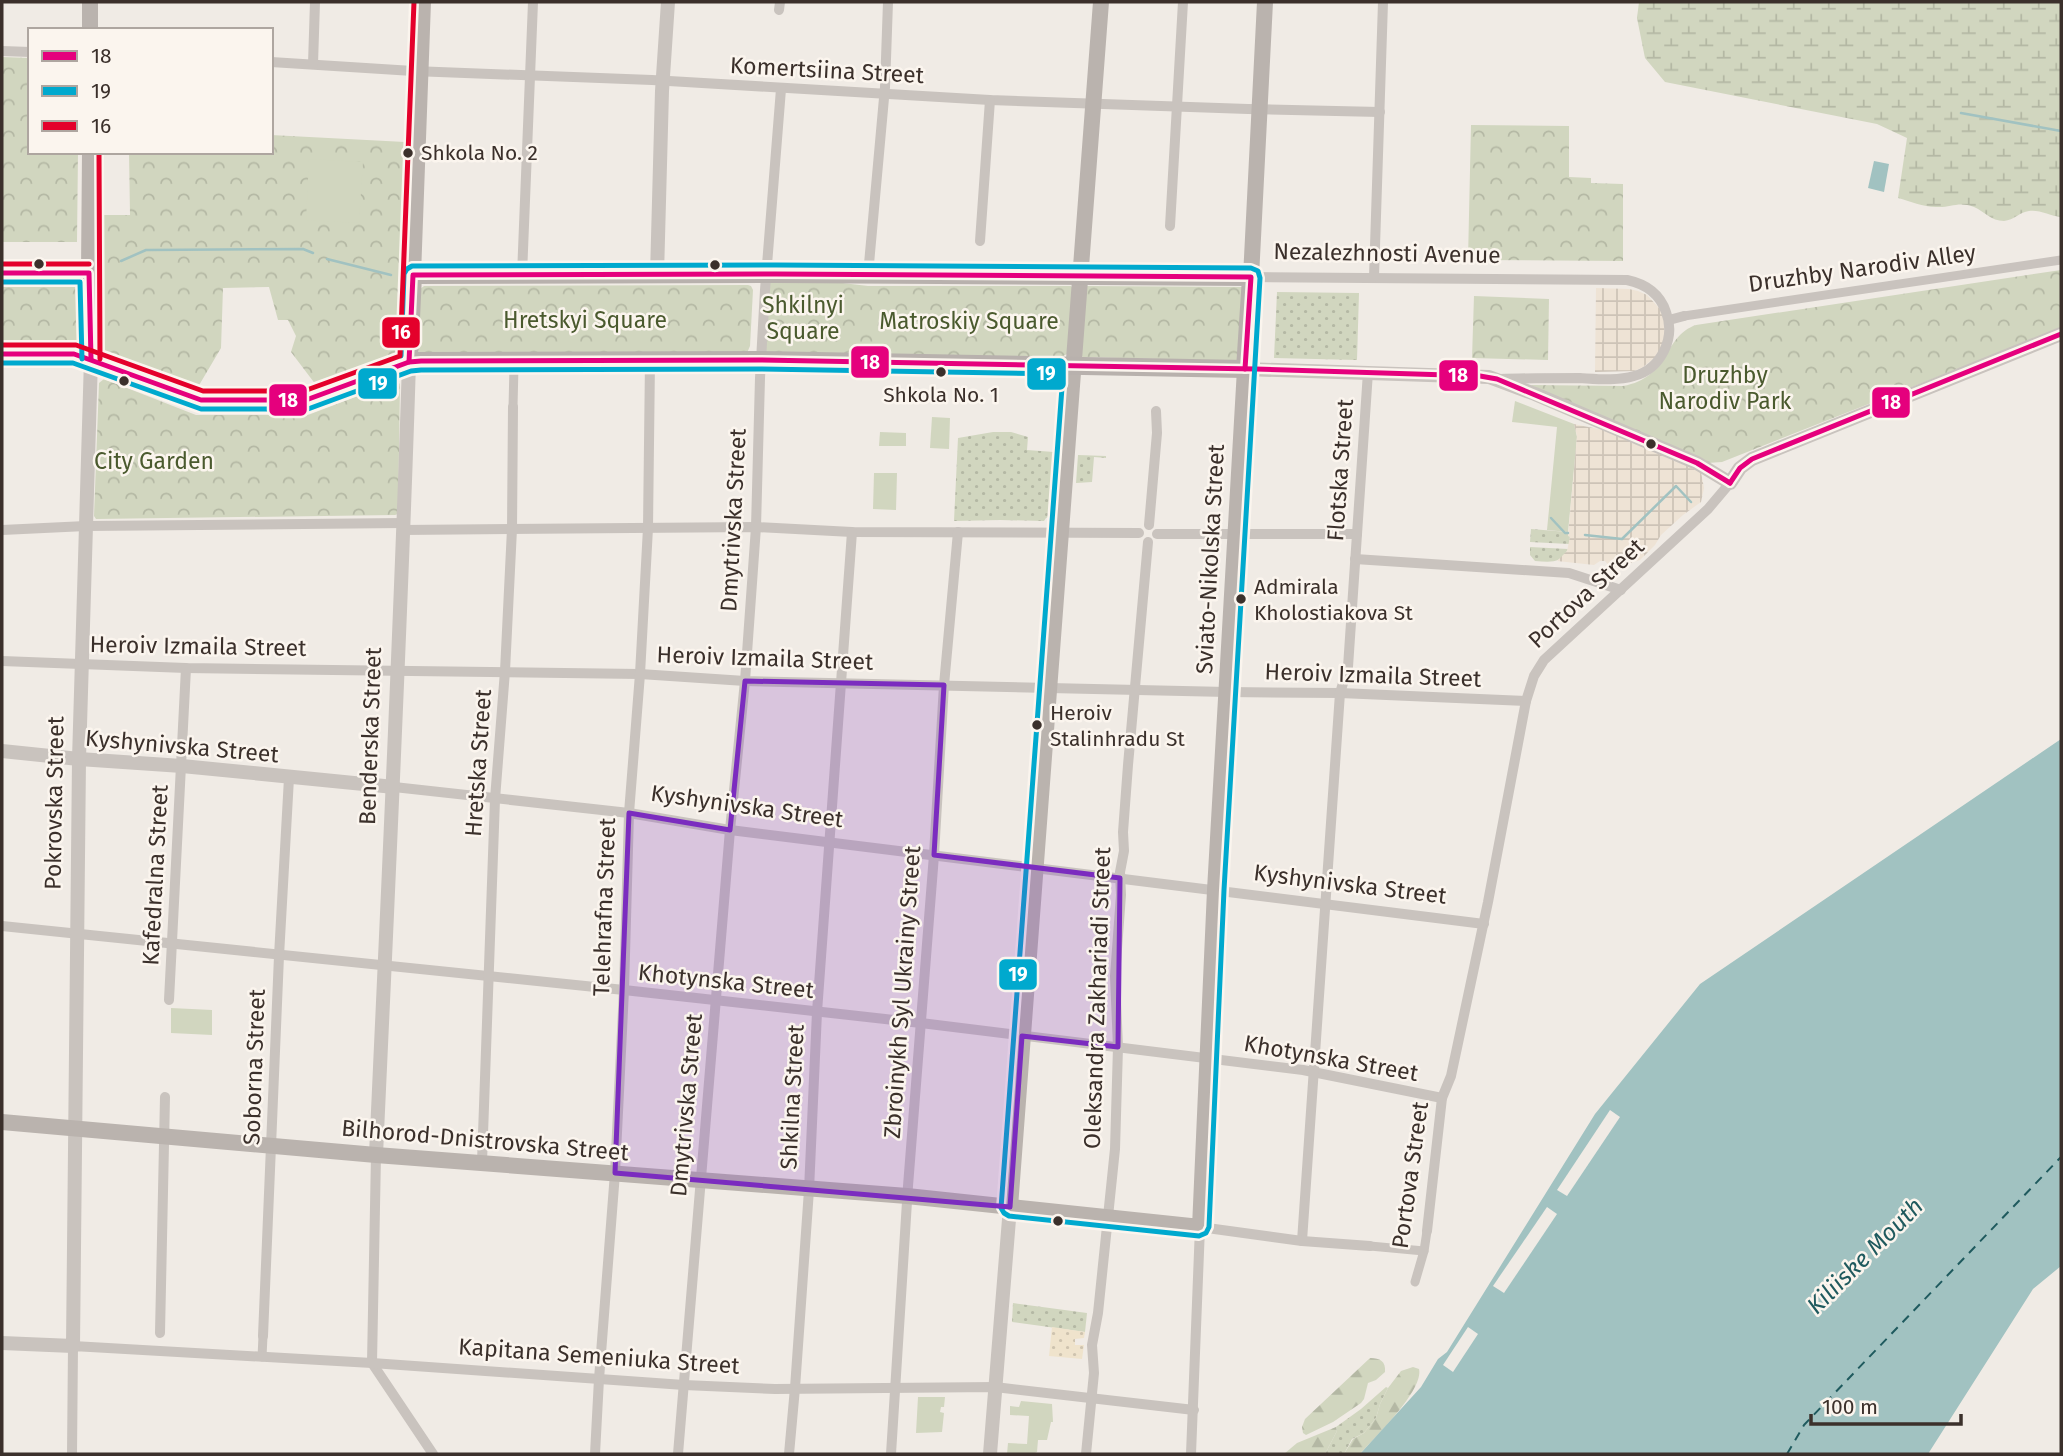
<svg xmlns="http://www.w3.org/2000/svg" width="2063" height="1456" viewBox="0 0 2063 1456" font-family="'Fira Sans',sans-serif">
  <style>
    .grass { fill: url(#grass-dots) }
    .forest { fill: url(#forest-firs) }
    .wetland { fill: url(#wetland-marsh) }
    .sand { fill: url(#sand-dots) }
    .park { fill: url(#park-crowns) }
    .garden { fill: #d1d6bf }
    .plaza { fill: url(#plaza-grid) }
    .water { fill: #a1c2c1 }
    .pier { fill: #f0ebe5 }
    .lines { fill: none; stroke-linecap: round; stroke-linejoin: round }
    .stream { stroke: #a1c2c1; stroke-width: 2.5 }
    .ferry { stroke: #1f5a5e; stroke-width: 2; stroke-dasharray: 9 7; stroke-linecap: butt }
    .pedestrian { stroke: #c9c3be; stroke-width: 9 }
    .minor { stroke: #c9c3be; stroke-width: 10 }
    .tertiary { stroke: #c9c3be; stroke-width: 14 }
    .secondary { stroke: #bab3ae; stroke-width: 16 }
    .primary { stroke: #b8b1ad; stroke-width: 18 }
    .bus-1-casing { stroke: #fbf5ee; stroke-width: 10 }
    .bus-2-casing { stroke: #fbf5ee; stroke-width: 10 }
    .bus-3-casing { stroke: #fbf5ee; stroke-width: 10 }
    .bus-1 { stroke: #e5007d; stroke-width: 5 }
    .bus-2 { stroke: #00a9ce; stroke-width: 5 }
    .bus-3 { stroke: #e4002b; stroke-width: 5 }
    .marked { fill: #7b2cbf; fill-opacity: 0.2; stroke: #7b2cbf; stroke-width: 5; stroke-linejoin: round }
    .bus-dot { fill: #3b302b; stroke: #fbf5ee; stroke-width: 2.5 }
    .labels { text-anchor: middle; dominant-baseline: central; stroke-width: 5; stroke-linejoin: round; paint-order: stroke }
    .bus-label { font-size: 21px; fill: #3b302b; stroke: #fbf5ee; text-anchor: start }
    .street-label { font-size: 23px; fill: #3b302b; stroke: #fbf5ee }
    .park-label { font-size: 23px; fill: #4a5a2e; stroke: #fbf5ee }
    .water-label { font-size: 24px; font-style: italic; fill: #1f5a5e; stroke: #fbf5ee }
    .line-badge { stroke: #fbf5ee; stroke-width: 2.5 }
    .badge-label { font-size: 19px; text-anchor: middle; font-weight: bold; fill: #fff }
  </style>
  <defs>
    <pattern id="grass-dots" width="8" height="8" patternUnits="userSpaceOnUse" patternTransform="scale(1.75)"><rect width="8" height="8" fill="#d1d6bf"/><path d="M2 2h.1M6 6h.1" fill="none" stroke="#b4b8a4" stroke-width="1.8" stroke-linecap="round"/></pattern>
    <pattern id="forest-firs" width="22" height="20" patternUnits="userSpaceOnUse" patternTransform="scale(1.75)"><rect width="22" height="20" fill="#d1d6bf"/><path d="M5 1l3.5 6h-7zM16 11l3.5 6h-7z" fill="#b4b8a4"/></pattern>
    <pattern id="wetland-marsh" width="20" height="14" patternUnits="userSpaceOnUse" patternTransform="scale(1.75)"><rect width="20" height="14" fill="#d1d6bf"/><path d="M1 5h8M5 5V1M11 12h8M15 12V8" fill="none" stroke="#b4b8a4"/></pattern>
    <pattern id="sand-dots" width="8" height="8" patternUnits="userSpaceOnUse" patternTransform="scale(1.75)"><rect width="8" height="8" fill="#efe3cc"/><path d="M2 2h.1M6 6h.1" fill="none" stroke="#cec3af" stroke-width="1.8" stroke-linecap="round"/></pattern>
    <pattern id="park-crowns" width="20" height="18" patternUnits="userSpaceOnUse" patternTransform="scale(1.75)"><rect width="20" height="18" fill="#d1d6bf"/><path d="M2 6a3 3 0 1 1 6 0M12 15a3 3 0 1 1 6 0" fill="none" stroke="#b4b8a4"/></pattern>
    <pattern id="plaza-grid" width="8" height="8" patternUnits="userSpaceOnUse" patternTransform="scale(1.75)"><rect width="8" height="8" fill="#eee3d5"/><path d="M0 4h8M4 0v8" fill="none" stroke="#cdc3b7"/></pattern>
  </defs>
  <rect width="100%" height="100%" fill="#f0ebe5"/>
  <g class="grass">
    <polygon points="1277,292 1359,293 1357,360 1274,358"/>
    <polygon points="993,432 1011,432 1028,437 1027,450 1054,452 1050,516 1046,518 1044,521 1000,520 954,521 958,438"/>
    <polygon points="1078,455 1106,456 1106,458 1094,457 1092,482 1076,483"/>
    <polygon points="1531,529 1568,532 1568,536 1570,536 1569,544 1530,542"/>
    <path d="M1530 547 1568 549C1561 564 1550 562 1535 561L1530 555Z"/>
    <polygon points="1013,1303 1087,1313 1085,1332 1012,1322"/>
    <polygon points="1386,1387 1388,1388 1380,1404 1376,1418 1364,1433 1352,1439 1344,1454 1325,1454 1337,1431 1336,1427 1361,1409"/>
  </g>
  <g class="forest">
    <path d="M1370 1358C1380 1358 1386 1361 1385 1372L1376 1380 1368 1383 1364 1399 1361 1403 1333 1422 1306 1435 1303 1433 1302 1427 1305 1419Z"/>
    <path d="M1413 1367 1419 1369C1424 1390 1375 1437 1360 1454H1344L1353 1439 1364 1433 1376 1418 1380 1404 1388 1388 1401 1371Z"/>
    <polygon points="1336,1427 1337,1431 1325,1454 1284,1454 1297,1443"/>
  </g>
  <path class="wetland" d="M1639 2H2061V217C2051 216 2038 209 2029 211 2020 212 2014 220 2004 221 1991 221 1984 211 1974 207 1958 201 1951 208 1936 207 1923 207 1910 201 1898 198L1907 138 1877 124 1665 82 1645 58 1637 18Z"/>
  <polygon class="sand" points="1052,1327 1085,1332 1084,1338 1075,1339 1075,1345 1084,1345 1082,1359 1049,1356"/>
  <g class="park">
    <polygon points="2,57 30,58 30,152 78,152 77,242 2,242"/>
    <polygon points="1471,125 1569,126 1569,177 1591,178 1591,183 1623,184 1623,261 1468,260"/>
    <polygon points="271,135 405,142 400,353 316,385 291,352 296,336 288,320 278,320 269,287 223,288 221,348 198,387 102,350 103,215 130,215 129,152 271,152"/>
    <path d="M2061 270V328L1722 462 1707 463 1530 385 1623 386C1670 378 1663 336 1696 325Z"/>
    <polygon points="766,274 868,286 1071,286 1073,288 1067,354 1061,357 761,360"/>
    <polygon points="2,280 82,280 84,349 2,347"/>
    <polygon points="748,285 751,286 753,290 750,346 747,353 419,353 418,348 420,289 424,286"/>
    <polygon points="1086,286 1243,287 1240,358 1235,361 1083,357 1079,355"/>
    <polygon points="1474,296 1549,299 1548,360 1472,358"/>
    <polygon points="104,379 196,415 308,415 397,381 400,384 398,514 395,515 96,519 94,516 99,383"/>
  </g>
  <g class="garden">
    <polygon points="309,159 363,162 359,223 306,220"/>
    <polygon points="1515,401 1574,424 1577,437 1568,532 1547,530 1557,427 1512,422"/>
    <polygon points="932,417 950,418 949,449 930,448"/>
    <polygon points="880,432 906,433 906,446 879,446"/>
    <polygon points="874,473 897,473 896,510 873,509"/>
    <polygon points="171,1008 212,1010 212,1035 171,1033"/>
    <polygon points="918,1397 945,1397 944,1407 941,1407 940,1412 944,1413 942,1432 916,1433"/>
    <polygon points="1021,1401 1052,1404 1053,1422 1051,1422 1047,1440 1038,1440 1037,1452 1033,1454 1007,1454 1008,1443 1027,1444 1029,1416 1010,1415 1010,1406 1019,1407"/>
  </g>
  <g class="plaza">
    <polygon points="1596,288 1629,289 1638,291 1647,295 1660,309 1664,318 1665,337 1658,355 1643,367 1634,371 1595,372"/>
    <polygon points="1574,424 1603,430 1701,472 1704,488 1701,502 1683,515 1661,535 1655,545 1640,560 1618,567 1609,566 1605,561 1600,561 1594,565 1557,561 1567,551 1570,537 1568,536 1577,436"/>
  </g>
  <g class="water">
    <polygon points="1874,161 1889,164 1884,192 1868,188"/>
    <polygon points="2061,739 2061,1266 2033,1289 1928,1454 1360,1454 1421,1387 1438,1359 1447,1352 1595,1114 1700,984"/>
  </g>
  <g class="pier">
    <polygon points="1610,1110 1620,1117 1567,1196 1557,1190"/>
    <polygon points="1547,1207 1557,1214 1504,1293 1493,1286"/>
    <polygon points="1468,1327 1478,1334 1453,1372 1443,1365"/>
  </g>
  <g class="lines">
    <g class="stream">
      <polyline points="1961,113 2061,131"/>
      <polyline points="327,259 391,275"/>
      <polyline points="121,261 146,250 303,249 313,253"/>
      <polyline points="1551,518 1565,533 1568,533"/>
      <polyline points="1585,535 1622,539 1676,486 1691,502"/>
    </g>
    <polyline class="ferry" points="1787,1454 1804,1425 2061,1157"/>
    <g class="pedestrian">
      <polyline points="1684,316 2061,260"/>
      <polyline points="513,407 514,366"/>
      <polyline points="1370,1246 1424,1251"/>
      <polyline points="1415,1282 1424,1251 1427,1231"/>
      <polyline points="262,1357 263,1336"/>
    </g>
    <g class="minor">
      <polyline points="779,10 780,2"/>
      <polyline points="2,51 30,52"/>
      <polyline points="271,62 413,71 652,80 990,100 1248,109 1380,112"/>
      <polyline points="313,64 315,2"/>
      <polyline points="1170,226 1183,2"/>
      <polyline points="980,241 990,100"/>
      <polyline points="522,275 533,2"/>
      <polyline points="868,275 885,87 888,2"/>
      <path d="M1251 277 1627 280C1646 284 1660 294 1666 312 1676 338 1661 369 1634 376 1617 381 1598 379 1580 378 1553 378 1527 378 1500 379"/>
      <polyline points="1374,277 1383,2"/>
      <polyline points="1669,320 1684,316"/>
      <polyline points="1149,525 1157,433 1156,411"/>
      <polyline points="2,530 86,526 403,523"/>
      <polyline points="402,530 756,527 852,532 1139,533"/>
      <polyline points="1157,534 1357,534"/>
      <polyline points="1355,559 1569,573 1621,590"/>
      <polyline points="2,661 186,668 640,674 745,681 1227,692 1340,693 1526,701"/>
      <polyline points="394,787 629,813 730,830 1484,924"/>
      <polyline points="2,926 624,990 921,1023 1303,1070 1442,1098"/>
      <polyline points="169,1000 186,668"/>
      <polyline points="376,1155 372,1363 433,1454"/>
      <polyline points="482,1162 495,799 505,671 512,529 513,407"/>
      <polyline points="1427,1231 1442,1098 1451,1076 1488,902 1526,701 1534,676 1544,660 1708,509 1730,483"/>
      <polyline points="1302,1241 1340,693 1348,667 1368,372"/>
      <polyline points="160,1333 165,1097"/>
      <polyline points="263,1336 279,956 289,778"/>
      <polyline points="72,1454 73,1346 372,1363 684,1385 775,1389 995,1387 1194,1410"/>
      <polyline points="595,1454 599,1379 615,1173 624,990 629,813 640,674 648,528 650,360"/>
      <polyline points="678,1454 730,830 745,681 756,527 760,378 765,290 781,89"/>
      <polyline points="789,1454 795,1388 809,1190 817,1012 852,532"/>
      <polyline points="891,1454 908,1186 934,855 944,685 958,532"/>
      <polyline points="1086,1454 1094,1373 1092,1345 1098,1313 1115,1149 1118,1047 1115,976 1121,895 1120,872 1124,851 1123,832 1128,765 1148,542"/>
      <polyline points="1191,1454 1200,1227 1302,1241 1370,1246"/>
    </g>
    <g class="tertiary">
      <polyline points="657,275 662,91 668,2"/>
      <polyline points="1245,369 1489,377 1535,394 1697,463 1730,483 1740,468 1752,459 2061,334"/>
      <polyline points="2,751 79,759 182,766 394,787"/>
      <path d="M376 1155C388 890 401 626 409 362"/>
      <polyline points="2,1343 73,1346 79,759 91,359"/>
      <polyline points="990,1454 1010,1207"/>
    </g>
    <g class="secondary">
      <polyline points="90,30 90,2"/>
      <polyline points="89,273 90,152"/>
      <polyline points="413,275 423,2"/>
      <polyline points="1251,277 1265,2"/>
      <polyline points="2,1122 376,1155 907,1196 1200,1227 1215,890 1245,369"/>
      <polyline points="1010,1207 1101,2"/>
    </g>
    <g class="primary">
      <polyline points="2,273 89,273 91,359"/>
      <polyline points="2,354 74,354 107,365 201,400 306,400 409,362 421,361 761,360 1245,369 1251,277 776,274 413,275 409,362"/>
    </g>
    <defs>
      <g id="bus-1">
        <polyline points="2,273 89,273 91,359"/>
        <polyline points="2,354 74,354 201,400 306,400 409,362 421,361 761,360 1256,369 1480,376 1497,379 1697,463 1730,483"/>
        <polyline points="409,362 413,275 776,274 1251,277 1245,369"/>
        <polyline points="1730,483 1740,468 1752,459 2061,334"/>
      </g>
      <g id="bus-2">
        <polyline points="2,282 80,282 82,359"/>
        <polyline points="2,363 73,363 201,409 308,409 411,371 421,370 761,369 1063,374 1001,1208 1004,1213 1009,1216 1199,1236 1206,1233 1209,1227 1224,890 1260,278 1258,271 1251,268 776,265 412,266 407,269 404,274 401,356"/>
      </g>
      <g id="bus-3">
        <polyline points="99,152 100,359"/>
        <polyline points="2,264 89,264"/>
        <polyline points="2,345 76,345 203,391 304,391 400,356 414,2"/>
      </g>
    </defs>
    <use href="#bus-1" class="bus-1-casing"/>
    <use href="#bus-2" class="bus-2-casing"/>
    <use href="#bus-3" class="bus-3-casing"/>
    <use href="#bus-1" class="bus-1"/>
    <use href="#bus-2" class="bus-2"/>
    <use href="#bus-3" class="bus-3"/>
  </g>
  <path class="marked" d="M745 681 944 685 934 855 1120 878 1118 1047 1022 1036 1010 1207 615 1173 629 813 730 830Z"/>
  <g class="bus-dot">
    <circle cx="408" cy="153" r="6"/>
    <circle cx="39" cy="264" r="6"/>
    <circle cx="715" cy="265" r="6"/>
    <circle cx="941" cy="372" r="6"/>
    <circle cx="124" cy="381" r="6"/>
    <circle cx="1651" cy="444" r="6"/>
    <circle cx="1241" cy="599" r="6"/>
    <circle cx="1037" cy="725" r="6"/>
    <circle cx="1058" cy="1221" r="6"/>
  </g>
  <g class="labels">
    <g class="bus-label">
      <text x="421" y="153">Shkola No. 2</text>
      <text x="941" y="395" text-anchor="middle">Shkola No. 1</text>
      <text x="1254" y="587">Admirala<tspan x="1254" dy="26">Kholostiakova St</tspan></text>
      <text x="1050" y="713">Heroiv<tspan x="1050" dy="26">Stalinhradu St</tspan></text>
    </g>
    <g class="street-label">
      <text transform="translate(827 70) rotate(3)">Komertsiina Street</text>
      <text transform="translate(1387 253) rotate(1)">Nezalezhnosti Avenue</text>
      <text transform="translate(1862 268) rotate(-8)">Druzhby Narodiv Alley</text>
      <text transform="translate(1340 470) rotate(-86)">Flotska Street</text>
      <text transform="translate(733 520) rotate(-87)">Dmytrivska Street</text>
      <text transform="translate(1210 559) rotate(-87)">Sviato-Nikolska Street</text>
      <text transform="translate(1586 593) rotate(-43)">Portova Street</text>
      <text transform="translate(198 646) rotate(1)">Heroiv Izmaila Street</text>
      <text transform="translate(765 658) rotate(2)">Heroiv Izmaila Street</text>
      <text transform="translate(1373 675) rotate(2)">Heroiv Izmaila Street</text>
      <text transform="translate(370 736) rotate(-88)">Benderska Street</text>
      <text transform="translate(182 746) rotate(5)">Kyshynivska Street</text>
      <text transform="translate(478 763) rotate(-86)">Hretska Street</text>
      <text transform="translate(54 803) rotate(-89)">Pokrovska Street</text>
      <text transform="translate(747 806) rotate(8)">Kyshynivska Street</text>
      <text transform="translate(155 875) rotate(-87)">Kafedralna Street</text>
      <text transform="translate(1350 884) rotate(7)">Kyshynivska Street</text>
      <text transform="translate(604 907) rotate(-88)">Telehrafna Street</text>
      <text transform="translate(726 981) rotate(6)">Khotynska Street</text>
      <text transform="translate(902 992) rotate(-86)">Zbroinykh Syl Ukrainy Street</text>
      <text transform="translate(1097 998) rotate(-88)">Oleksandra Zakhariadi Street</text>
      <text transform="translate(1331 1058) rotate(10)">Khotynska Street</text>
      <text transform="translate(254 1067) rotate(-88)">Soborna Street</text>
      <text transform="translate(792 1097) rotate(-87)">Shkilna Street</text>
      <text transform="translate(686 1105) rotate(-85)">Dmytrivska Street</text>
      <text transform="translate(485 1140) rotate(5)">Bilhorod-Dnistrovska Street</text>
      <text transform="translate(1410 1175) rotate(-82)">Portova Street</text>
      <text transform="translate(599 1356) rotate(4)">Kapitana Semeniuka Street</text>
    </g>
    <g class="park-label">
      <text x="803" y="305">Shkilnyi<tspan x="803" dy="26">Square</tspan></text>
      <text x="585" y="320">Hretskyi Square</text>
      <text x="969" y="321">Matroskiy Square</text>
      <text x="1725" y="375">Druzhby<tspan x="1725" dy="26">Narodiv Park</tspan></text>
      <text x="154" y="461">City Garden</text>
    </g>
    <g class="water-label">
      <text transform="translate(1865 1256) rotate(-45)">Kiliiske Mouth</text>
    </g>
  </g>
  <g class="line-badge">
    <rect x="381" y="316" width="40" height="33" rx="7" fill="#e4002b"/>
    <rect x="850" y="345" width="40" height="34" rx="7" fill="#e5007d"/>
    <rect x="1026" y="357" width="41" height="34" rx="7" fill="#00a9ce"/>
    <rect x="1438" y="359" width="41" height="33" rx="7" fill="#e5007d"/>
    <rect x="357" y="367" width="41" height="33" rx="7" fill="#00a9ce"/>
    <rect x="268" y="383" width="40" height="34" rx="7" fill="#e5007d"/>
    <rect x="1871" y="386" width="40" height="33" rx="7" fill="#e5007d"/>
    <rect x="998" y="958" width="40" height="33" rx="7" fill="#00a9ce"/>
  </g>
  <g class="badge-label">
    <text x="401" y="339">16</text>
    <text x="870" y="369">18</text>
    <text x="1046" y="380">19</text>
    <text x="1458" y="382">18</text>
    <text x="378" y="390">19</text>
    <text x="288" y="407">18</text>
    <text x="1891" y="409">18</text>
    <text x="1018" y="981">19</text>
  </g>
  <rect width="2063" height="1456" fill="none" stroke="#3b302b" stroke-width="7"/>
  <rect x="28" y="28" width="245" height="126" fill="#fbf5ee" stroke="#aea6a0" stroke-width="2"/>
  <rect x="42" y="51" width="35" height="10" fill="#e5007d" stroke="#aea6a0" stroke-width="2"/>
  <text x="91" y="63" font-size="21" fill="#3b302b">18</text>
  <rect x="42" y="86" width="35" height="10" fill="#00a9ce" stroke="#aea6a0" stroke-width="2"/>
  <text x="91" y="98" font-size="21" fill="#3b302b">19</text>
  <rect x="42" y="121" width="35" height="10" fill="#e4002b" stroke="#aea6a0" stroke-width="2"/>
  <text x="91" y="133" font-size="21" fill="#3b302b">16</text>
  <path d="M1811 1414v10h150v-10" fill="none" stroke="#3b302b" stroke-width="3.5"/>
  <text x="1822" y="1414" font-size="21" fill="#3b302b" stroke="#fbf5ee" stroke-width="5" paint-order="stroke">100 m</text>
</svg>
